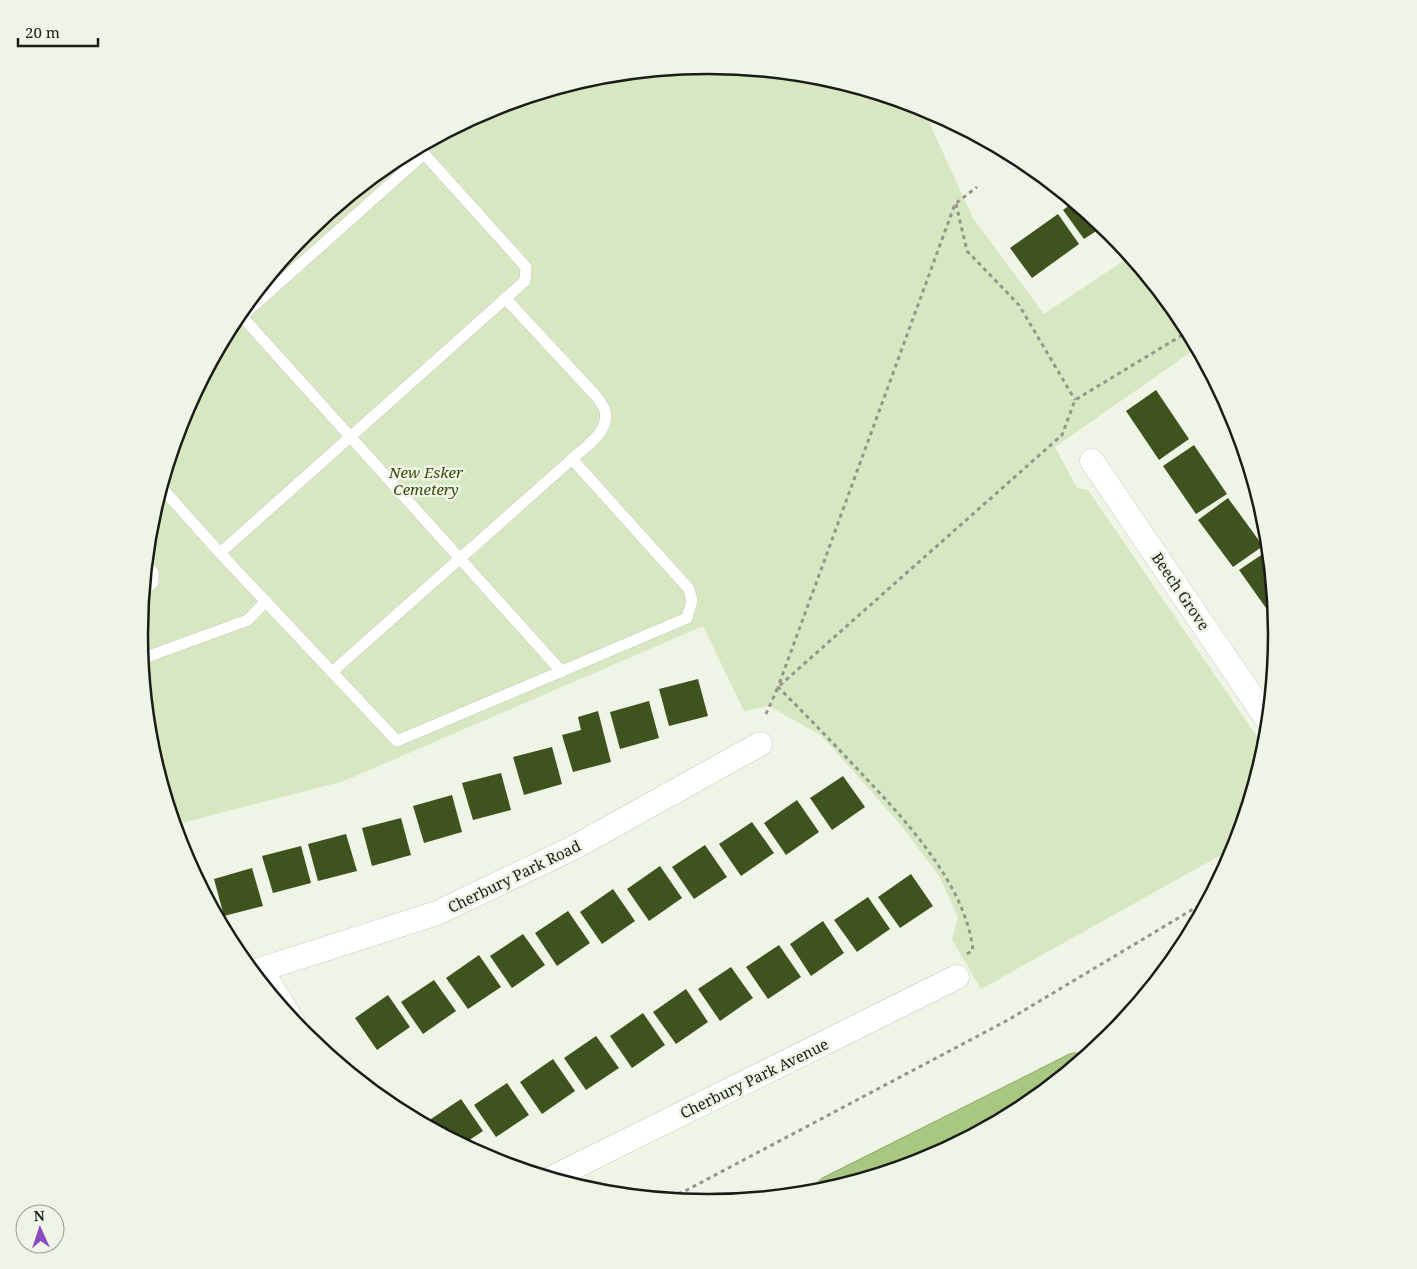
<svg xmlns="http://www.w3.org/2000/svg" width="1417" height="1269" viewBox="0 0 1417 1269" font-family="'Noto Serif',serif">
  <style>
    .green { fill: #d6e7c1 }
    .building { fill: #3e531d }
    .lines { fill: none; stroke-linecap: round; stroke-linejoin: round }
    .lane-casing { stroke: #c5ccbe; stroke-width: 12 }
    .street-casing { stroke: #c5ccbe; stroke-width: 25 }
    .highway-casing { stroke: #768b5b; stroke-width: 29 }
    .path { stroke: #92978c; stroke-width: 3; stroke-dasharray: 4 4; stroke-linecap: butt }
    .lane { stroke: #fff; stroke-width: 11 }
    .street { stroke: #fff; stroke-width: 24 }
    .highway { stroke: #a8c780; stroke-width: 28 }
    .labels { text-anchor: middle; dominant-baseline: central; stroke-width: 5; stroke-linejoin: round; paint-order: stroke }
    .park-label { font-size: 15px; font-style: italic; fill: #334909; stroke: #eef4e6 }
    .street-label { font-size: 15px; fill: #1a1c17; stroke: #eef4e6 }
    .rim { fill: none; stroke: #1a1c17; stroke-width: 2.5 }
  </style>
  <rect width="100%" height="100%" fill="#eef4e6"/>
  <polygon class="green" points="709,65 820,76 922,107 973,218 1044,314 1131,256 1182,318 1198,347 1055,447 1077,488 1088,490 1266,750 1237,846 981,989 952,940 958,917 939,876 900,824 822,736 769,706 744,711 703,626 344,781 174,825 150,745 139,634 150,523 182,416 235,318 306,232 392,161 491,108 598,76"/>
  <g class="building">
    <polygon points="1074,202 1104,226 1084,239 1063,210"/>
    <polygon points="1058,214 1079,244 1032,278 1010,248"/>
    <polygon points="1156,390 1189,439 1159,460 1126,411"/>
    <polygon points="1194,445 1227,494 1196,514 1163,466"/>
    <polygon points="1228,498 1263,546 1233,567 1198,520"/>
    <polygon points="1270,549 1276,616 1273,618 1239,570"/>
    <polygon points="698,679 708,716 669,726 659,689"/>
    <polygon points="649,701 659,738 620,749 610,712"/>
    <polygon points="598,711 611,762 573,772 562,735 581,730 578,717"/>
    <polygon points="552,747 562,784 524,795 513,757"/>
    <polygon points="501,773 511,810 473,820 462,783"/>
    <polygon points="843,776 865,807 832,830 810,798"/>
    <polygon points="452,795 462,832 424,843 413,806"/>
    <polygon points="797,800 819,832 786,855 764,823"/>
    <polygon points="401,818 411,855 372,866 362,828"/>
    <polygon points="752,822 774,853 741,876 719,844"/>
    <polygon points="346,834 357,871 318,881 308,844"/>
    <polygon points="705,845 727,877 694,899 672,867"/>
    <polygon points="301,846 311,883 273,893 262,856"/>
    <polygon points="660,866 682,898 649,921 627,889"/>
    <polygon points="252,868 263,906 224,916 214,879"/>
    <polygon points="911,874 933,906 900,928 878,897"/>
    <polygon points="206,880 215,911 214,912 198,882"/>
    <polygon points="613,889 635,921 602,944 580,912"/>
    <polygon points="868,897 890,929 857,952 834,920"/>
    <polygon points="568,911 590,943 557,966 535,933"/>
    <polygon points="823,921 844,953 811,976 790,944"/>
    <polygon points="523,934 545,965 512,988 490,956"/>
    <polygon points="779,945 801,977 768,999 746,967"/>
    <polygon points="479,955 501,987 468,1009 446,978"/>
    <polygon points="731,967 753,998 720,1021 698,989"/>
    <polygon points="434,980 456,1011 423,1034 401,1002"/>
    <polygon points="686,989 708,1022 676,1044 653,1012"/>
    <polygon points="388,995 410,1027 377,1050 355,1018"/>
    <polygon points="643,1013 665,1045 632,1068 610,1036"/>
    <polygon points="596,1036 619,1068 586,1090 564,1058"/>
    <polygon points="553,1059 575,1091 542,1114 520,1082"/>
    <polygon points="507,1083 529,1115 496,1137 474,1105"/>
    <polygon points="461,1099 483,1131 462,1145 434,1130 428,1121"/>
  </g>
  <g class="lines">
    <defs>
      <g id="lane">
        <path d="M505 298 597 397C599 401 604 406 605 411 610 432 585 447 572 459"/>
        <polyline points="239,313 562,672"/>
        <polyline points="231,326 424,154"/>
        <polyline points="161,487 220,553 525,281 526,267 418,147"/>
        <polyline points="220,553 397,741 687,618 692,601 689,589 572,459 332,672"/>
        <polyline points="143,591 153,583 153,572 146,564"/>
        <polyline points="141,659 248,620 266,601"/>
      </g>
      <g id="street">
        <polyline points="1013,154 1015,156"/>
        <polyline points="1092,461 1269,722"/>
        <polyline points="261,970 292,1020"/>
        <polyline points="253,972 437,913 575,847 760,744"/>
        <polyline points="550,1179 957,977"/>
      </g>
      <polyline id="highway" points="830,1190 1075,1067"/>
    </defs>
    <use href="#lane" class="lane-casing"/>
    <use href="#street" class="street-casing"/>
    <use href="#highway" class="highway-casing"/>
    <g class="path">
      <polyline points="956,204 967,251 1019,305 1075,400"/>
      <polyline points="766,714 778,687 1062,435 1075,400 1189,331"/>
      <path d="M967 954 973 950C965 884 907 822 863 775 835 745 807 716 778 687L955 204 977 187"/>
      <polyline points="663,1199 685,1191 1008,1020 1210,899"/>
    </g>
    <use href="#lane" class="lane"/>
    <use href="#street" class="street"/>
    <use href="#highway" class="highway"/>
  </g>
  <g class="labels">
    <g class="park-label">
      <text x="426" y="472">New Esker<tspan x="426" dy="17">Cemetery</tspan></text>
    </g>
    <g class="street-label">
      <text transform="translate(1181 591) rotate(56)">Beech Grove</text>
      <text transform="translate(514 876) rotate(-26)">Cherbury Park Road</text>
      <text transform="translate(754 1078) rotate(-26)">Cherbury Park Avenue</text>
    </g>
  </g>
  <path d="M0 0H1417V1269H0ZM148 634a560 560 0 1 1 1120 0a560 560 0 1 1-1120 0Z" fill="#eef4e6" fill-rule="evenodd"/>
  <path class="rim" d="M148 634a560 560 0 1 1 1120 0a560 560 0 1 1-1120 0Z"/>
  <g transform="translate(40 1229) rotate(357)"><circle r="24" fill="#eef4e6" stroke="#999e93"/>
  <path d="M0-4L9 19L0 12L-9 19Z" fill="#8c4abf"/>
  <text y="-8" font-size="14" font-weight="bold" text-anchor="middle" fill="#1a1c17">N</text>
  </g>
  <path d="M18 38v8h80v-8" fill="none" stroke="#1a1c17" stroke-width="2.5"/>
  <text x="25" y="38" font-size="15" fill="#1a1c17" stroke="#eef4e6" stroke-width="4" paint-order="stroke">20 m</text>
</svg>
